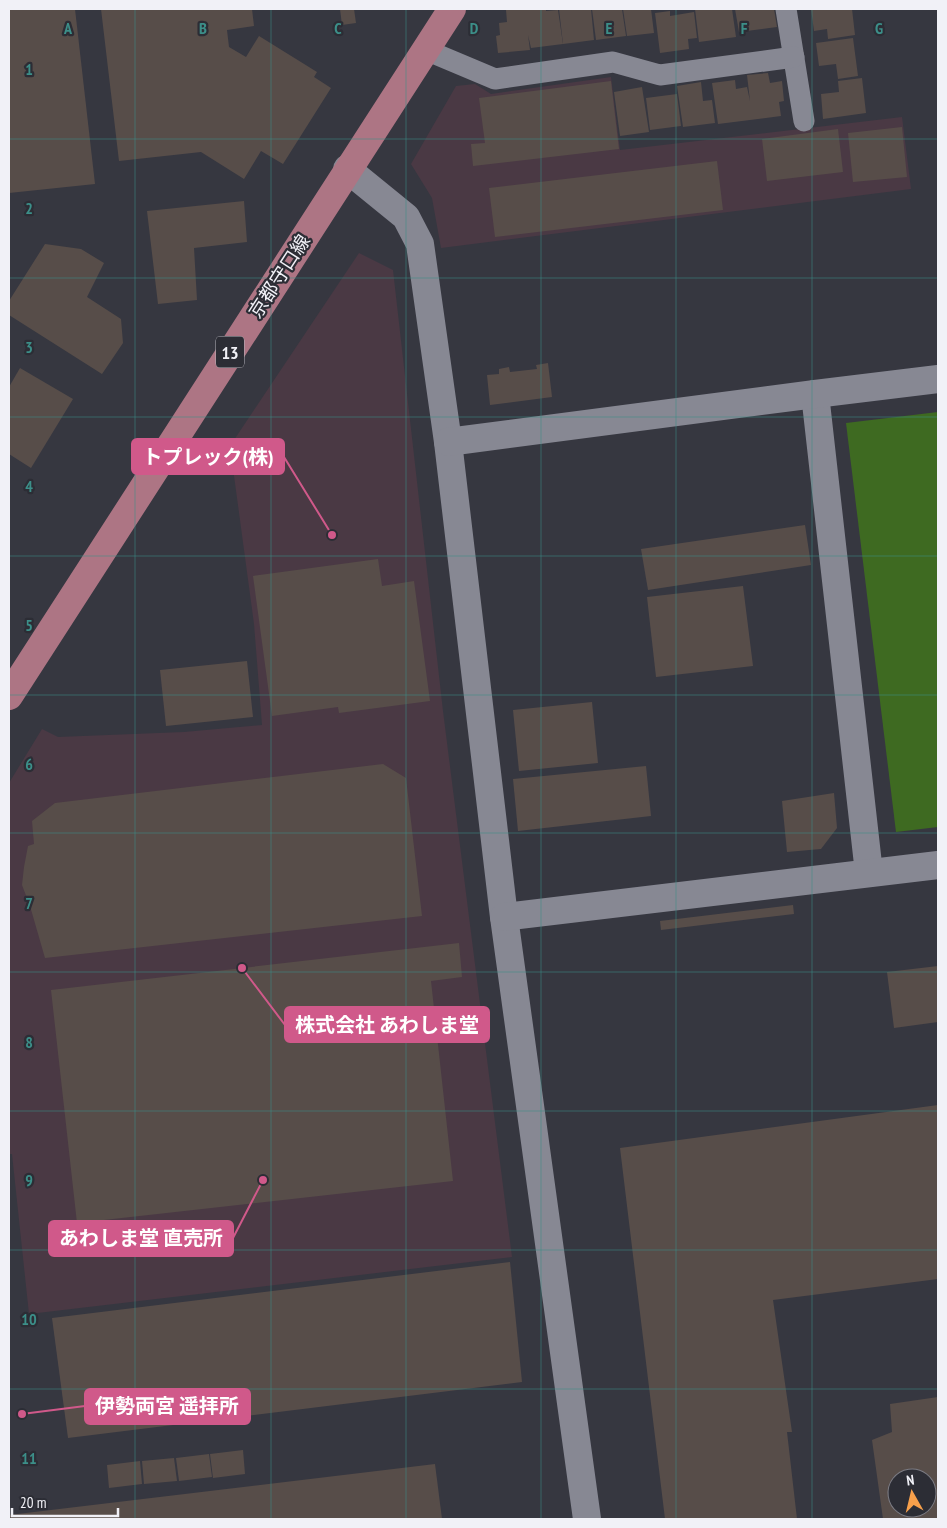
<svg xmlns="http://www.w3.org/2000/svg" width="947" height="1528" viewBox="0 0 947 1528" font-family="'PT Sans Narrow','Noto Sans JP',sans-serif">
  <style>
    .industrial { fill: #4a3944 }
    .green { fill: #3e6a21 }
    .building { fill: #574d49; fill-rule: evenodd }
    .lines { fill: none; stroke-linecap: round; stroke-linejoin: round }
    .lane { stroke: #878893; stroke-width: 21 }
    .secondary { stroke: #878893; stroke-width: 28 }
    .primary { stroke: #ad7584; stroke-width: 28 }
    .grid { fill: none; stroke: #3c8f89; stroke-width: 1; stroke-opacity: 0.55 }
    .labels { text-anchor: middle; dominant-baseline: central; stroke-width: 4.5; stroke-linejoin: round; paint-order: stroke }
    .shield { fill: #2c2d35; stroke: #b6b6bd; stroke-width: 1 }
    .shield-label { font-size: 18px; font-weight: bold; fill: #f1f1f7 }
    .street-label { font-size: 19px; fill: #f1f1f7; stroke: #2c2d35 }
    .grid-label { font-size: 16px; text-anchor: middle; font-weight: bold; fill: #3c8f89; stroke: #2c2d35; stroke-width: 4.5; stroke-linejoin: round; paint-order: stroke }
    .leader { fill: none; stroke: #d0598a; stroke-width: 2 }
    .callout-dot { fill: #d0598a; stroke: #2c2d35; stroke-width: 2 }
    .callout { fill: #d0598a; stroke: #d0598a; stroke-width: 2 }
    .callout-label { font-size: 20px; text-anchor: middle; font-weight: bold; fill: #fff }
  </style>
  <rect width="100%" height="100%" fill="#363740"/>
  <g class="industrial">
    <polygon points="611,77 620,150 902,117 911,189 441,248 432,198 411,164 456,86 475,84 491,94"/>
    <polygon points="359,253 393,270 443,711 512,1257 29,1314 12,1154 9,1154 9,783 42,729 58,737 184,732 262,725 254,624 230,446"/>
  </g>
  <polygon class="green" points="938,412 938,827 896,832 846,423"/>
  <g class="building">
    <polygon points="9,9 75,9 95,184 9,193"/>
    <polygon points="101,9 252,9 254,26 227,30 229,47 246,57 259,36 317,72 314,77 331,88 283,164 261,151 244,179 201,152 119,161"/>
    <polygon points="340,9 354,9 356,23 342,25"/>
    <polygon points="518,9 546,9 546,11 558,10 563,44 531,48 528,35 530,50 498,53 496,36 500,35 499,23 507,22 506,10"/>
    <polygon points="559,9 591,9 594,40 563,44"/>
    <polygon points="592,9 622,9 626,36 596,40"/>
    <polygon points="623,9 651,9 654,33 627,36"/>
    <polygon points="695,9 732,9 736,37 699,42"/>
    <polygon points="735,9 774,9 777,27 739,32"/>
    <polygon points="811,9 852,9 855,35 828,39 827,29 814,31"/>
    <polygon points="670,11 670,16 694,12 697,38 688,39 689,49 660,53 655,13"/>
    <polygon points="853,38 858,76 838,79 836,64 819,66 816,43"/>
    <polygon points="768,73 770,83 782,81 784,101 779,102 781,116 718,124 712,83 735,80 736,89 747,87 750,101 747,75"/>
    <polygon points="862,78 866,113 823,119 821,94 839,92 838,81"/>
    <polygon points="611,81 619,149 473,166 471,144 485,143 479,98"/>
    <polygon points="701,82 703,101 712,100 715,123 683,127 677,86"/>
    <polygon points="642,87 649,132 620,136 614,92"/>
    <polygon points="677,94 681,126 650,130 646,98"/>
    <polygon points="902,127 907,177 853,182 848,133"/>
    <polygon points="838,129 843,172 767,181 762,139"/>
    <polygon points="717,161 723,210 495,237 489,188"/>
    <polygon points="244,201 247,242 194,248 197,300 158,304 147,211"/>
    <polygon points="45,244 81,249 104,263 87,297 121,319 123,343 102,374 9,315 9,301"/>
    <polygon points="548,363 552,397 490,405 487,375 499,374 499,369 509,367 510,372 537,369 536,365"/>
    <polygon points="20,368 73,399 31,468 9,454 9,387"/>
    <polygon points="805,525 811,565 648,590 641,549"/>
    <polygon points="378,559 382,586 414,581 430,701 339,713 338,707 272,716 253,576"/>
    <polygon points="743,586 753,666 656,677 647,597"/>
    <polygon points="247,661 253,717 166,726 160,670"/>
    <polygon points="592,702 598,763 519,771 513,710"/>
    <polygon points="383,764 406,778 422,916 45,958 30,906 22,885 24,867 28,846 34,844 32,821 55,803"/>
    <polygon points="646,766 651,816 518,831 513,779"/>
    <polygon points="834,793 837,828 821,849 787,852 782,801"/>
    <polygon points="793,905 794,914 661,930 660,921"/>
    <polygon points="459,943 462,977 431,981 453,1181 77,1223 51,990"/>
    <polygon points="938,966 938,1022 894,1028 887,972"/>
    <polygon points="938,1105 938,1279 773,1300 792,1432 787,1432 797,1519 665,1519 620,1148"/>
    <polygon points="510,1262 522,1382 68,1438 52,1318"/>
    <path d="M938 1397V1519H883L872 1440 892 1432 890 1404ZM897 1478H927V1508H897Z"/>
    <polygon points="243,1450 245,1474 213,1478 210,1454"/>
    <polygon points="209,1454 212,1477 179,1481 176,1458"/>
    <polygon points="174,1458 177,1481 144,1484 142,1461"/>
    <polygon points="140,1461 142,1484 109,1488 107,1465"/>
    <polygon points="435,1464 442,1519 9,1519 9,1515"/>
  </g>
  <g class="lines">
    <g class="lane">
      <polyline points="786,9 804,121"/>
      <polyline points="426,50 495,79 613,62 660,75 794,57"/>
    </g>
    <g class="secondary">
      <polyline points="347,169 406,217 420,244 448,442 504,917 587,1519"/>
      <polyline points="815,394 869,873"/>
      <polyline points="448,442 815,394 938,379"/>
      <polyline points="504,917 938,865"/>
    </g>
    <polyline class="primary" points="9,696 452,9"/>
  </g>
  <path class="grid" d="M135 9V1519M271 9V1519M406 9V1519M541 9V1519M676 9V1519M812 9V1519M9 139H938M9 278H938M9 417H938M9 556H938M9 695H938M9 833H938M9 972H938M9 1111H938M9 1250H938M9 1389H938"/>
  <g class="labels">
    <rect class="shield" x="216" y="336.5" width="28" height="31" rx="4"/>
    <g class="shield-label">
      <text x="230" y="352">13</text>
    </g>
    <g class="street-label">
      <text transform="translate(279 276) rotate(-57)">京都守口線</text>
    </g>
  </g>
  <g class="grid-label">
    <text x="68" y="34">A</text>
    <text x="203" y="34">B</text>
    <text x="338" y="34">C</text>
    <text x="474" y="34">D</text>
    <text x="609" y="34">E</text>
    <text x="744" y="34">F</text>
    <text x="879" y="34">G</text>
    <text x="29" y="75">1</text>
    <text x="29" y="214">2</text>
    <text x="29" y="353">3</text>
    <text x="29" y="492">4</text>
    <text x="29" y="631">5</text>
    <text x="29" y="770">6</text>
    <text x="29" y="909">7</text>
    <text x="29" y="1048">8</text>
    <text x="29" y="1186">9</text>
    <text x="29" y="1325">10</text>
    <text x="29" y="1464">11</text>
  </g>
  <path class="leader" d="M332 535L284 457M242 968L285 1025M263 1180L233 1238M22 1414L85 1406"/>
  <g class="callout-dot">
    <circle cx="332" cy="535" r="5"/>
    <circle cx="242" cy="968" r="5"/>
    <circle cx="263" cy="1180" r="5"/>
    <circle cx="22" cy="1414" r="5"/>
  </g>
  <g class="callout">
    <rect x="132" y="439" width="152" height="35" rx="5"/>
    <rect x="285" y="1007" width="204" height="35" rx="5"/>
    <rect x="49" y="1221" width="184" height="35" rx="5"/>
    <rect x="85" y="1389" width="165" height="35" rx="5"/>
  </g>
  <g class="callout-label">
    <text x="208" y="464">トプレック(株)</text>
    <text x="387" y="1032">株式会社 あわしま堂</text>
    <text x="141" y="1245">あわしま堂 直売所</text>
    <text x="167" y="1413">伊勢両宮 遥拝所</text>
  </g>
  <rect width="947" height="1528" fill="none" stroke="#f1f1f7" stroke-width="20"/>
  <g transform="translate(912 1493) rotate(352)"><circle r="24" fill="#2c2d35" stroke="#7b7b83"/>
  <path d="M0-4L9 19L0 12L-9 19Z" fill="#f8a04b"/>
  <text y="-8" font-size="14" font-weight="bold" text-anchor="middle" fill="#f1f1f7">N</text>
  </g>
  <path d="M12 1508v8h106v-8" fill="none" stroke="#f1f1f7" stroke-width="2.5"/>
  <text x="20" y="1508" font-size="15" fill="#f1f1f7" stroke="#2c2d35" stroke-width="4" paint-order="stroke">20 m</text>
</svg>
